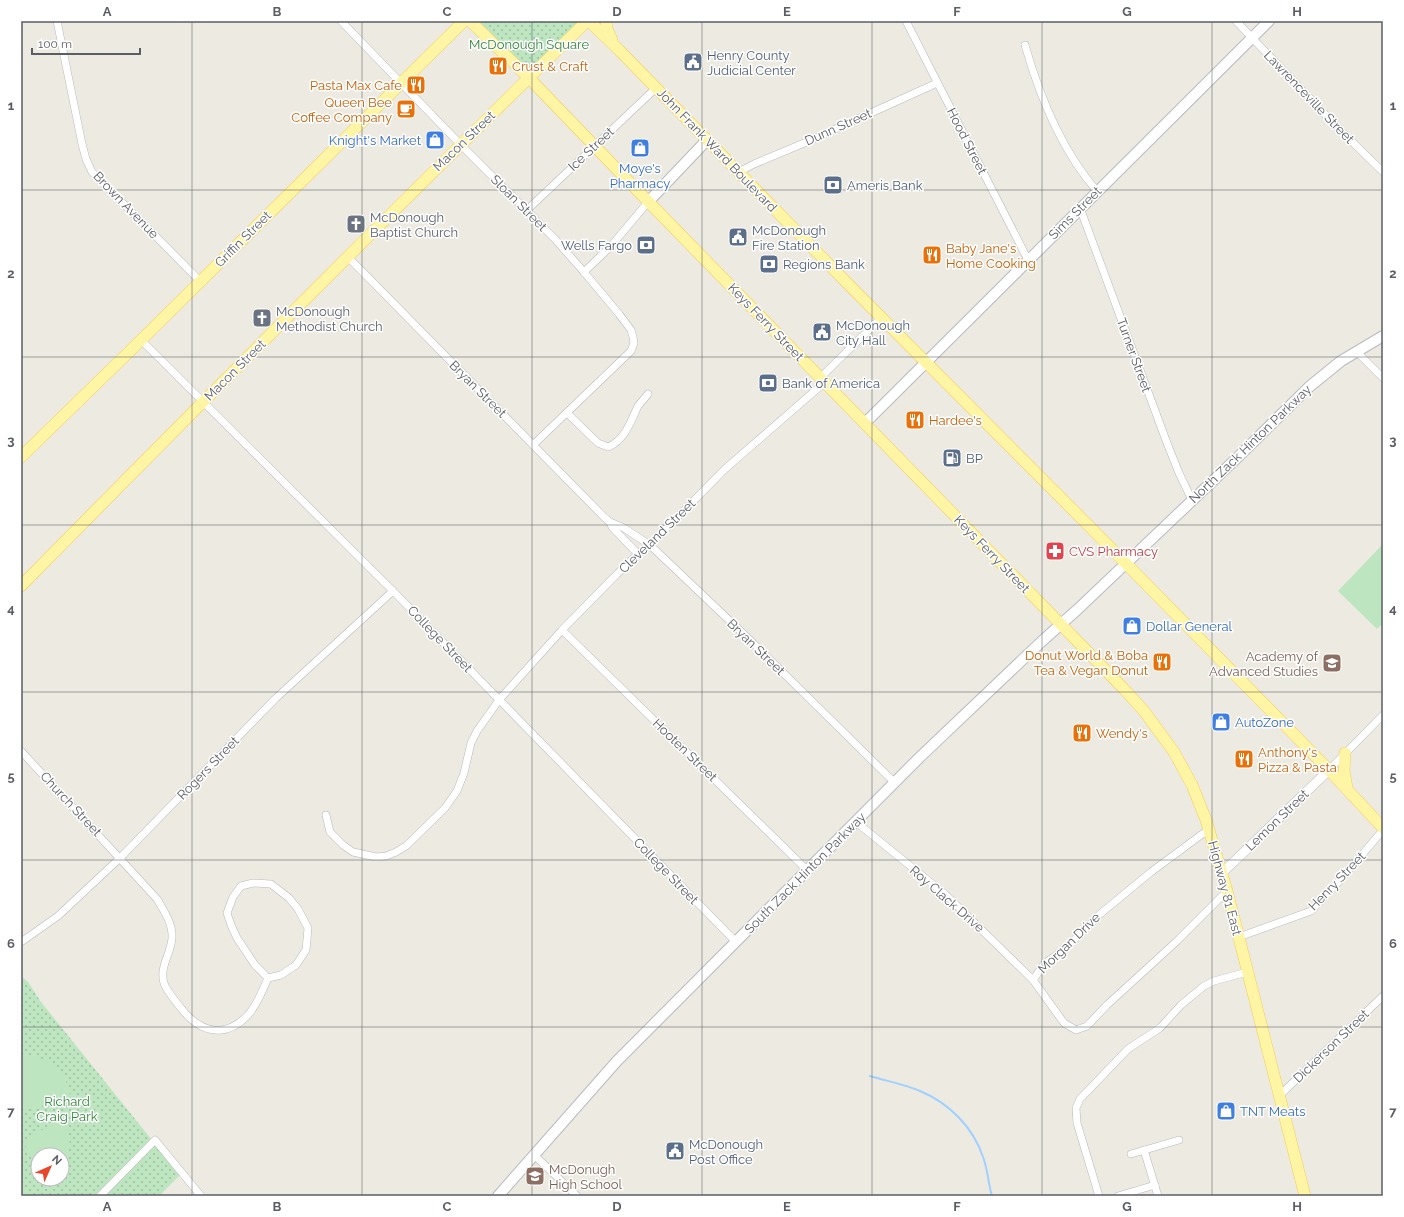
<svg xmlns="http://www.w3.org/2000/svg" width="1404" height="1217" viewBox="0 0 1404 1217" font-family="Raleway,sans-serif">
  <style>
    .grass { fill: url(#grass-dots); fill-rule: evenodd }
    .garden { fill: #bde5c0 }
    .lines { fill: none; stroke-linecap: round; stroke-linejoin: round }
    .stream { stroke: #9fd0ff; stroke-width: 2 }
    .minor-casing { stroke: #b7b9be; stroke-width: 8 }
    .tertiary-casing { stroke: #b7b9be; stroke-width: 10 }
    .secondary-casing { stroke: #b7bac0; stroke-width: 12 }
    .primary-casing { stroke: #f1ce56; stroke-width: 12 }
    .minor { stroke: #fff; stroke-width: 7 }
    .tertiary { stroke: #fff; stroke-width: 9 }
    .secondary { stroke: #fff; stroke-width: 10 }
    .primary { stroke: #fff5a4; stroke-width: 11 }
    .grid { fill: none; stroke: #5a5d63; stroke-width: 1; stroke-opacity: 0.55 }
    .labels { text-anchor: middle; dominant-baseline: central; stroke-width: 3; stroke-linejoin: round; paint-order: stroke }
    .park-label { font-size: 13px; fill: #35863d; stroke: #fff }
    .service-label { font-size: 13px; fill: #4e5e75; stroke: #fff; text-anchor: start }
    .food-label { font-size: 13px; fill: #c56008; stroke: #fff; text-anchor: start }
    .street-label { font-size: 13px; fill: #5a5d63; stroke: #fff }
    .shop-label { font-size: 13px; fill: #366cbe; stroke: #fff; text-anchor: start }
    .worship-label { font-size: 13px; fill: #5b616d; stroke: #fff; text-anchor: start }
    .health-label { font-size: 13px; fill: #be3a42; stroke: #fff; text-anchor: start }
    .education-label { font-size: 13px; fill: #785e54; stroke: #fff; text-anchor: end }
    .neatline { fill: none; stroke: #5a5d63; stroke-width: 1.5 }
    .grid-label { font-size: 13px; text-anchor: middle; font-weight: bold; fill: #5a5d63 }
  </style>
  <defs>
    <pattern id="grass-dots" width="8" height="8" patternUnits="userSpaceOnUse"><rect width="8" height="8" fill="#bde5c0"/><path d="M2 2h.1M6 6h.1" fill="none" stroke="#9dbda0" stroke-width="1.8" stroke-linecap="round"/></pattern>
  </defs>
  <rect width="100%" height="100%" fill="#edebe1"/>
  <g class="grass">
    <polygon points="470,21 587,21 529,78"/>
    <path d="M21 976 28 982 41 1002 180 1175 159 1196H21ZM38 1155H62V1179H38Z"/>
  </g>
  <g class="garden">
    <polygon points="1383,544 1383,623 1377,629 1338,591"/>
    <path d="M21 1056C52 1055 69 1074 72 1104L24 1108 21 1105Z"/>
    <path d="M61 1119C72 1134 73 1154 62 1168V1155H38V1165L25 1145 26 1139Z"/>
    <polygon points="21,1184 35,1196 21,1196"/>
  </g>
  <g class="lines">
    <path class="stream" d="M870 1076C886 1081 904 1084 920 1091 949 1103 973 1127 983 1157 988 1170 988 1183 992 1196"/>
    <defs>
      <g id="minor">
        <polyline points="57,21 82,144 86,159 92,172 200,281"/>
        <polyline points="341,21 460,144 555,239 584,272 619,314 631,330 633,337 634,343 631,351 533,445"/>
        <polyline points="906,21 1028,260"/>
        <polyline points="1236,21 1339,129 1383,172"/>
        <path d="M1025 45C1040 98 1061 150 1097 191"/>
        <polyline points="739,172 754,164 809,141 937,83"/>
        <polyline points="1080,208 1167,443 1179,473 1192,500"/>
        <polyline points="527,210 656,88"/>
        <polyline points="347,256 604,517 610,522 624,528 650,545 752,642 895,783"/>
        <polyline points="584,272 611,246 648,202"/>
        <polyline points="141,340 393,591 736,942"/>
        <polyline points="1356,351 1383,378"/>
        <polyline points="820,378 881,318"/>
        <path d="M567 413 598 443 608 447C625 440 631 421 638 406 641 402 645 398 648 394"/>
        <polyline points="610,522 612,527 638,554"/>
        <polyline points="562,630 808,871"/>
        <path d="M21 751 157 899C164 911 173 924 172 938 171 954 159 967 164 983 166 990 180 1007 185 1013 204 1034 227 1037 248 1015 257 1005 263 990 268 978"/>
        <polyline points="1329,770 1383,715"/>
        <polyline points="326,815 330,832 343,845 353,852 376,857 386,856 396,852 406,846 445,808 457,791 464,773 471,743 477,731 499,700 562,630 617,574 638,554 650,545 725,469 825,382"/>
        <polyline points="856,822 946,895 1033,980"/>
        <polyline points="1209,829 1151,872 1100,914 1066,948 1044,964 1033,980 1064,1023 1076,1030 1087,1026 1107,1005 1177,941 1227,891"/>
        <polygon points="253,883 271,884 289,898 298,909 308,928 306,950 296,965 281,975 268,978 255,965 237,938 231,925 227,913 233,897 241,886"/>
        <polyline points="1239,937 1311,911 1343,877 1383,830"/>
        <polyline points="21,942 58,916 120,858 276,698 393,591"/>
        <polyline points="1280,1095 1383,996"/>
        <polyline points="1144,1150 1158,1196"/>
        <polyline points="1131,1154 1179,1140"/>
        <polyline points="534,1155 577,1196"/>
        <polyline points="100,1196 155,1140 201,1196"/>
        <polyline points="1099,1196 1077,1123 1076,1108 1080,1099 1128,1049 1160,1028 1181,1005 1204,986 1214,981 1247,972"/>
        <polyline points="1118,1196 1155,1185"/>
      </g>
      <polyline id="tertiary" points="1221,874 1329,770"/>
      <g id="secondary">
        <polyline points="648,202 707,140"/>
        <polyline points="865,423 1269,21"/>
        <polyline points="498,1196 617,1061 921,756 1041,642 1078,609 1239,456 1309,387 1341,361 1383,336"/>
      </g>
      <g id="primary">
        <polyline points="470,21 529,78 634,187 1123,688 1144,711 1174,752 1192,785 1206,820 1227,891 1305,1196"/>
        <polyline points="589,21 619,50 851,287 1093,530 1329,770 1383,828"/>
        <polyline points="606,21 607,29 612,40"/>
        <polyline points="21,457 133,348 464,21"/>
        <path d="M21 586C208 396 396 207 587 21"/>
        <polyline points="1345,753 1344,771 1347,788"/>
      </g>
    </defs>
    <use href="#minor" class="minor-casing"/>
    <use href="#tertiary" class="tertiary-casing"/>
    <use href="#secondary" class="secondary-casing"/>
    <use href="#primary" class="primary-casing"/>
    <use href="#minor" class="minor"/>
    <use href="#tertiary" class="tertiary"/>
    <use href="#secondary" class="secondary"/>
    <use href="#primary" class="primary"/>
  </g>
  <path class="grid" d="M192 21V1196M362 21V1196M532 21V1196M702 21V1196M872 21V1196M1042 21V1196M1212 21V1196M21 190H1383M21 357H1383M21 525H1383M21 692H1383M21 860H1383M21 1027H1383"/>
  <defs>
    <symbol id="civic-square" viewBox="-11 -11 22 22"><rect x="-9" y="-9" width="18" height="18" rx="4" fill="#5c6f8a" stroke="#fff"/><path d="M-.6-6.5H3V-4.5H.6V-3L4-1V1h2V6H-6V1h2V-1L-.6-3ZM-1.2 2.5V6h2.4V2.5Z" fill="#fff"/></symbol>
    <symbol id="restaurant-square" viewBox="-11 -11 22 22"><rect x="-9" y="-9" width="18" height="18" rx="4" fill="#e8710a" stroke="#fff"/><path d="M-5-6h1v4h1v-4h1v4h1v-4h1v5L-1.5 .5V6h-2V.5L-5-1ZM5-6V6H3V1.5H1.5Q1.5-4 5-6Z" fill="#fff"/></symbol>
    <symbol id="cafe-square" viewBox="-11 -11 22 22"><rect x="-9" y="-9" width="18" height="18" rx="4" fill="#e8710a" stroke="#fff"/><path d="M-5.5-4.5H6V0H3Q3 3.5 0 3.5H-2.5Q-5.5 3.5-5.5 0ZM3-3.2v2h1.7v-2ZM-6 4.5H4V6H-6Z" fill="#fff"/></symbol>
    <symbol id="shop-square" viewBox="-11 -11 22 22"><rect x="-9" y="-9" width="18" height="18" rx="4" fill="#3f7fe0" stroke="#fff"/><path d="M-5-2.5h2.3a2.7 3.5 0 0 1 5.4 0H5L5.5 6h-11ZM-1.5-2.5h3a1.5 2.3 0 0 0-3 0Z" fill="#fff"/></symbol>
    <symbol id="bank-square" viewBox="-11 -11 22 22"><rect x="-9" y="-9" width="18" height="18" rx="4" fill="#5c6f8a" stroke="#fff"/><path d="M-6-4H6V4H-6ZM0-2.3a2.3 2.3 0 1 0 0 4.6a2.3 2.3 0 1 0 0-4.6Z" fill="#fff"/></symbol>
    <symbol id="church-square" viewBox="-11 -11 22 22"><rect x="-9" y="-9" width="18" height="18" rx="4" fill="#6b7280" stroke="#fff"/><path d="M-1.2-6h2.4v3.5h3.3v2.4h-3.3V6h-2.4V-.1h-3.3v-2.4h3.3Z" fill="#fff"/></symbol>
    <symbol id="fuel-square" viewBox="-11 -11 22 22"><rect x="-9" y="-9" width="18" height="18" rx="4" fill="#5c6f8a" stroke="#fff"/><path d="M-5.5-6h7V0h2V4h1.3V-2.5L3-4.5l.8-.8L6-3V5H2.5V1h-1V6h-7ZM-4.2-4.7v3.2H.2V-4.7Z" fill="#fff"/></symbol>
    <symbol id="pharmacy-square" viewBox="-11 -11 22 22"><rect x="-9" y="-9" width="18" height="18" rx="4" fill="#e0444e" stroke="#fff"/><path d="M-2-6h4v4h4v4h-4v4h-4v-4h-4v-4h4Z" fill="#fff"/></symbol>
    <symbol id="school-square" viewBox="-11 -11 22 22"><rect x="-9" y="-9" width="18" height="18" rx="4" fill="#8d6e63" stroke="#fff"/><path d="M0-5L7-2L0 1L-7-2ZM-4 1L0 2.5L4 1V4Q0 6-4 4Z" fill="#fff"/></symbol>
  </defs>
  <g fill-rule="evenodd">
    <use href="#civic-square" x="682" y="51" width="22" height="22"/>
    <use href="#restaurant-square" x="487" y="55" width="22" height="22"/>
    <use href="#restaurant-square" x="405" y="74" width="22" height="22"/>
    <use href="#cafe-square" x="395" y="98" width="22" height="22"/>
    <use href="#shop-square" x="424" y="129" width="22" height="22"/>
    <use href="#shop-square" x="629" y="137" width="22" height="22"/>
    <use href="#bank-square" x="822" y="174" width="22" height="22"/>
    <use href="#church-square" x="345" y="213" width="22" height="22"/>
    <use href="#civic-square" x="727" y="226" width="22" height="22"/>
    <use href="#bank-square" x="635" y="234" width="22" height="22"/>
    <use href="#restaurant-square" x="921" y="244" width="22" height="22"/>
    <use href="#bank-square" x="758" y="253" width="22" height="22"/>
    <use href="#church-square" x="251" y="307" width="22" height="22"/>
    <use href="#civic-square" x="811" y="321" width="22" height="22"/>
    <use href="#bank-square" x="757" y="372" width="22" height="22"/>
    <use href="#restaurant-square" x="904" y="409" width="22" height="22"/>
    <use href="#fuel-square" x="941" y="447" width="22" height="22"/>
    <use href="#pharmacy-square" x="1044" y="540" width="22" height="22"/>
    <use href="#shop-square" x="1121" y="615" width="22" height="22"/>
    <use href="#restaurant-square" x="1151" y="651" width="22" height="22"/>
    <use href="#school-square" x="1321" y="652" width="22" height="22"/>
    <use href="#shop-square" x="1210" y="711" width="22" height="22"/>
    <use href="#restaurant-square" x="1071" y="722" width="22" height="22"/>
    <use href="#restaurant-square" x="1233" y="748" width="22" height="22"/>
    <use href="#shop-square" x="1215" y="1100" width="22" height="22"/>
    <use href="#civic-square" x="664" y="1140" width="22" height="22"/>
    <use href="#school-square" x="524" y="1165" width="22" height="22"/>
  </g>
  <g class="labels">
    <g class="park-label">
      <text x="529" y="44">McDonough Square</text>
      <text x="67" y="1101">Richard<tspan x="67" dy="15">Craig Park</tspan></text>
    </g>
    <g class="service-label">
      <text x="707" y="55">Henry County<tspan x="707" dy="15">Judicial Center</tspan></text>
      <text x="847" y="185">Ameris Bank</text>
      <text x="752" y="230">McDonough<tspan x="752" dy="15">Fire Station</tspan></text>
      <text x="632" y="245" text-anchor="end">Wells Fargo</text>
      <text x="783" y="264">Regions Bank</text>
      <text x="836" y="325">McDonough<tspan x="836" dy="15">City Hall</tspan></text>
      <text x="782" y="383">Bank of America</text>
      <text x="966" y="458">BP</text>
      <text x="689" y="1144">McDonough<tspan x="689" dy="15">Post Office</tspan></text>
    </g>
    <g class="food-label">
      <text x="512" y="66">Crust &amp; Craft</text>
      <text x="402" y="85" text-anchor="end">Pasta Max Cafe</text>
      <text x="392" y="102" text-anchor="end">Queen Bee<tspan x="392" dy="15">Coffee Company</tspan></text>
      <text x="946" y="248">Baby Jane's<tspan x="946" dy="15">Home Cooking</tspan></text>
      <text x="929" y="420">Hardee's</text>
      <text x="1148" y="655" text-anchor="end">Donut World &amp; Boba<tspan x="1148" dy="15">Tea &amp; Vegan Donut</tspan></text>
      <text x="1096" y="733">Wendy's</text>
      <text x="1258" y="752">Anthony's<tspan x="1258" dy="15">Pizza &amp; Pasta</tspan></text>
    </g>
    <g class="street-label">
      <text transform="translate(1309 97) rotate(46)">Lawrenceville Street</text>
      <text transform="translate(838 127) rotate(-24)">Dunn Street</text>
      <text transform="translate(464 141) rotate(-44)">Macon Street</text>
      <text transform="translate(967 141) rotate(63)">Hood Street</text>
      <text transform="translate(591 149) rotate(-43)">Ice Street</text>
      <text transform="translate(717 150) rotate(46)">John Frank Ward Boulevard</text>
      <text transform="translate(519 203) rotate(45)">Sloan Street</text>
      <text transform="translate(126 205) rotate(46)">Brown Avenue</text>
      <text transform="translate(1075 213) rotate(-45)">Sims Street</text>
      <text transform="translate(243 239) rotate(-45)">Griffin Street</text>
      <text transform="translate(766 322) rotate(46)">Keys Ferry Street</text>
      <text transform="translate(1134 355) rotate(70)">Turner Street</text>
      <text transform="translate(235 370) rotate(-45)">Macon Street</text>
      <text transform="translate(478 389) rotate(45)">Bryan Street</text>
      <text transform="translate(1250 444) rotate(-44)">North Zack Hinton Parkway</text>
      <text transform="translate(657 536) rotate(-44)">Cleveland Street</text>
      <text transform="translate(992 554) rotate(46)">Keys Ferry Street</text>
      <text transform="translate(440 639) rotate(46)">College Street</text>
      <text transform="translate(756 647) rotate(44)">Bryan Street</text>
      <text transform="translate(685 750) rotate(44)">Hooten Street</text>
      <text transform="translate(208 768) rotate(-46)">Rogers Street</text>
      <text transform="translate(71 804) rotate(47)">Church Street</text>
      <text transform="translate(1277 820) rotate(-44)">Lemon Street</text>
      <text transform="translate(666 871) rotate(46)">College Street</text>
      <text transform="translate(805 873) rotate(-45)">South Zack Hinton Parkway</text>
      <text transform="translate(1337 881) rotate(-46)">Henry Street</text>
      <text transform="translate(1225 888) rotate(75)">Highway 81 East</text>
      <text transform="translate(947 899) rotate(41)">Roy Clack Drive</text>
      <text transform="translate(1069 943) rotate(-44)">Morgan Drive</text>
      <text transform="translate(1331 1046) rotate(-44)">Dickerson Street</text>
    </g>
    <g class="shop-label">
      <text x="421" y="140" text-anchor="end">Knight's Market</text>
      <text x="640" y="168" text-anchor="middle">Moye's<tspan x="640" dy="15">Pharmacy</tspan></text>
      <text x="1146" y="626">Dollar General</text>
      <text x="1235" y="722">AutoZone</text>
      <text x="1240" y="1111">TNT Meats</text>
    </g>
    <g class="worship-label">
      <text x="370" y="217">McDonough<tspan x="370" dy="15">Baptist Church</tspan></text>
      <text x="276" y="311">McDonough<tspan x="276" dy="15">Methodist Church</tspan></text>
    </g>
    <g class="health-label">
      <text x="1069" y="551">CVS Pharmacy</text>
    </g>
    <g class="education-label">
      <text x="1318" y="656">Academy of<tspan x="1318" dy="15">Advanced Studies</tspan></text>
      <text x="549" y="1169" text-anchor="start">McDonugh<tspan x="549" dy="15">High School</tspan></text>
    </g>
  </g>
  <rect width="1404" height="1217" fill="none" stroke="#ffffff" stroke-width="44"/>
  <g transform="translate(50 1167) rotate(45)"><circle r="19" fill="#ffffff" stroke="#bdbec1"/>
  <path d="M0-3L7 15L0 10L-7 15Z" fill="#e9452b"/>
  <text y="-6" font-size="11" font-weight="bold" text-anchor="middle" fill="#5a5d63">N</text>
  </g>
  <path d="M32 48v6h108v-6" fill="none" stroke="#5a5d63" stroke-width="2"/>
  <text x="38" y="48" font-size="12" fill="#5a5d63" stroke="#ffffff" stroke-width="3" paint-order="stroke">100 m</text>
  <rect x="22" y="22" width="1360" height="1173" class="neatline"/>
  <g class="grid-label">
    <text x="107" y="16">A</text>
    <text x="277" y="16">B</text>
    <text x="447" y="16">C</text>
    <text x="617" y="16">D</text>
    <text x="787" y="16">E</text>
    <text x="957" y="16">F</text>
    <text x="1127" y="16">G</text>
    <text x="1297" y="16">H</text>
    <text x="11" y="110">1</text>
    <text x="1393" y="110">1</text>
    <text x="11" y="278">2</text>
    <text x="1393" y="278">2</text>
    <text x="11" y="445">3</text>
    <text x="1393" y="445">3</text>
    <text x="11" y="613">4</text>
    <text x="1393" y="613">4</text>
    <text x="11" y="781">5</text>
    <text x="1393" y="781">5</text>
    <text x="11" y="948">6</text>
    <text x="1393" y="948">6</text>
    <text x="11" y="1116">7</text>
    <text x="1393" y="1116">7</text>
    <text x="107" y="1211">A</text>
    <text x="277" y="1211">B</text>
    <text x="447" y="1211">C</text>
    <text x="617" y="1211">D</text>
    <text x="787" y="1211">E</text>
    <text x="957" y="1211">F</text>
    <text x="1127" y="1211">G</text>
    <text x="1297" y="1211">H</text>
  </g>
</svg>
